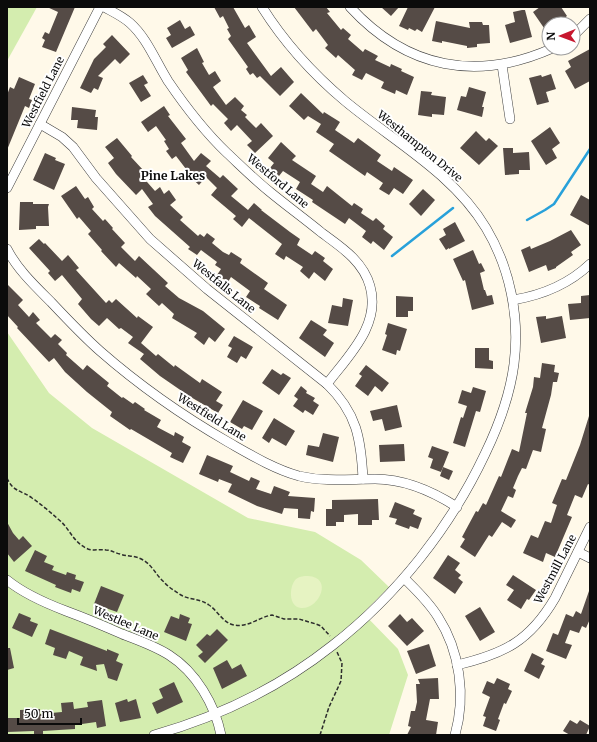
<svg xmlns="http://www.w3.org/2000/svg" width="597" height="742" viewBox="0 0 597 742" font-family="Merriweather,serif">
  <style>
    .green { fill: #d4edaf }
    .pitch { fill: #e6f3c2 }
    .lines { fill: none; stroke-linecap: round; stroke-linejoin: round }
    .stream { stroke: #28a1da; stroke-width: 2.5 }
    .building { fill: #554b46 }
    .street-casing { stroke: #3e3e3e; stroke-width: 10 }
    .path { stroke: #2d2d2d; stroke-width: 1.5; stroke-dasharray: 4 2; stroke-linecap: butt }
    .street { stroke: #fff; stroke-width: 9 }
    .labels { text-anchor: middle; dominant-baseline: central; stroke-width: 4; stroke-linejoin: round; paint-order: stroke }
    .street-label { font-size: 11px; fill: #0b0b0b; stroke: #fff }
    .neighbourhood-label { font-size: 12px; font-weight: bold; fill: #0b0b0b; stroke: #fff }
  </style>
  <rect width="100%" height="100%" fill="#fff9e9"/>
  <g class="green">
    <polygon points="7,7 37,7 7,61"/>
    <polygon points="7,332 49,393 92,428 248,518 315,532 361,560 389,587 363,613 398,649 408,675 389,735 7,735"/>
  </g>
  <path class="pitch" d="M308 576C333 577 320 609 301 608 288 607 289 586 296 579 300 576 304 576 308 576Z"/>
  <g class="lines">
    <g class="stream">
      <polyline points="527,220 545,210 554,204 590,149"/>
      <polyline points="392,256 453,208"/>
    </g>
  </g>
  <g class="building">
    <polygon points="47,7 75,7 56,52 42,47 45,40 42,38 45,32 49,34 58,12"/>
    <polygon points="214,7 233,7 245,28 249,25 256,37 247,43 271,76 281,67 294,82 280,96 260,76 257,78 253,73 250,75 246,69 248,67 228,39 231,36 227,29 229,28 223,16 220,18"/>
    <polygon points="294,7 326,7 330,12 327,13 341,30 343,28 351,35 348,39 363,52 365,49 378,56 375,60 390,67 391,64 402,69 401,71 414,77 407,95 396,90 395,94 381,88 384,82 366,73 362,80 352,75 355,70 338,55 336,58 325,48 328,45 316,29 313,32"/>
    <polygon points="381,7 399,7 391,16"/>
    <polygon points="408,7 435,7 422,32 417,29 415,31 409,28 408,30 399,26"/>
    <polygon points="540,7 561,7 567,16 559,22 557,19 544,28 533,12"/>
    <polygon points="522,10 525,10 532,37 510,43 505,25 515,22 513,12"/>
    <polygon points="180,20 185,29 190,26 195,35 172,48 166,38 171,35 167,28"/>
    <polygon points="436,21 470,28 469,22 482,22 483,25 489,25 490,43 477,44 477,47 467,48 467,46 442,41 442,43 432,41"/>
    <polygon points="112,35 130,54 120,64 115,59 98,76 103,78 98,90 94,88 91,93 80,88 94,59 106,47 103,44"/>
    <polygon points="197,48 204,62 202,63 209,75 215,71 221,81 213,87 226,105 235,97 244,106 241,110 247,115 245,117 256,128 261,123 273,136 255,153 247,145 252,141 237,125 231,131 224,123 228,119 213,104 211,106 186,72 188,70 181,58"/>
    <polygon points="590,49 590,81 575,89 565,71 571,67 568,61"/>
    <polygon points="551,74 556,89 546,92 549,102 537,105 529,78 541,75 542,77"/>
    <polygon points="143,75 148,83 144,85 151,96 141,102 129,83"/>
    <polygon points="19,77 35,84 29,99 32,100 29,108 25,106 7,150 7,95 10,87 14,89"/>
    <polygon points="469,87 486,92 482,107 484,107 482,117 457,110 461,96 466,97"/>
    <polygon points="421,91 432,92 431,95 446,97 444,115 432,114 432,117 418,115"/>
    <polygon points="301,93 323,114 324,112 340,122 335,130 354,143 358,138 381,155 377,161 392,171 394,167 413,180 403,194 394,188 389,195 379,189 383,183 367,172 365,176 329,151 334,144 316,132 321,124 308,116 304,120 289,106"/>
    <polygon points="164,106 170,115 168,116 186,139 181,143 194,161 201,153 211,161 206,166 220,178 223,175 238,189 231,196 248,210 254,203 262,210 261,210 290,232 300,239 297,245 312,255 315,251 325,258 323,261 333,269 325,281 314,272 309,279 300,271 303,267 286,256 284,260 275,254 282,244 249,218 242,227 233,219 236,216 211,195 217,188 206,177 199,185 184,171 186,169 176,156 172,159 166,151 169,149 164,141 166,140 156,126 148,132 141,122"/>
    <polygon points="72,107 96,110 95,117 98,117 97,130 77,128 78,120 71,120"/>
    <polygon points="550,127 560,143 552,149 557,158 546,165 531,141"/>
    <polygon points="476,131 486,141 489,138 498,146 479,165 460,148"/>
    <polygon points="117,138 132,156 131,157 144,171 140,174 155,191 160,187 164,194 169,190 176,200 170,205 183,217 180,220 198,236 200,234 204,237 207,233 215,239 212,243 223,252 229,255 231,252 242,259 240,263 268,283 264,289 287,305 278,320 259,308 260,306 246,297 250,291 231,277 228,282 217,275 221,269 215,265 217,262 201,250 197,255 188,249 190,247 155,216 148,207 153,204 142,189 136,195 116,174 108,163 114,158 105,147"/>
    <polygon points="281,142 296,156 292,160 316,176 311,184 323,192 327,186 352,206 354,203 363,209 361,213 373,221 376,218 385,226 383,229 393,237 384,250 373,241 371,244 362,237 366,231 349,218 345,224 312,202 313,200 296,189 300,182 283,171 279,176 270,168 274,163 268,158"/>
    <polygon points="503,148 513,148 513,153 529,152 530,170 519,170 519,174 505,175"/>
    <polygon points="45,153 56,158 55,160 65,164 54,190 33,180"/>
    <polygon points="76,186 85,199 88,197 94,207 92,209 103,221 105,219 113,228 112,229 125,243 121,247 135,261 139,256 168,283 165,286 179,298 203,311 225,329 215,342 209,337 204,345 194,337 197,333 172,318 174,314 162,303 159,306 146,294 151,289 137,276 136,278 119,263 116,267 101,251 102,250 88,234 91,231 79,217 77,219 61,196"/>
    <polygon points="423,189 435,200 421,216 409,204"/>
    <polygon points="581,195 590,200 590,226 570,215"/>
    <polygon points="20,202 33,202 33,204 49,204 48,207 49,226 36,226 36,229 19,230"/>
    <polygon points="455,222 465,241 449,249 449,248 446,250 439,239 446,235 443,229"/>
    <polygon points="571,230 581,245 571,252 573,255 556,267 556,268 548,271 546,265 529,272 521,250 530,246 531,249 550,241"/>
    <polygon points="39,239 44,244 45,243 62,261 68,255 79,268 76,270 106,303 109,300 112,303 116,299 137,318 138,316 153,327 141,343 156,356 158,354 174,367 175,365 200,383 202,379 222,392 216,401 223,405 218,413 189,396 160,376 140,359 144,354 128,343 133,337 121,328 119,329 107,318 99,326 91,319 78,304 82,299 62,275 55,281 48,273 50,271 29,248"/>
    <polygon points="473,250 479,264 481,263 485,271 480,273 484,290 485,290 487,296 492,295 494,304 472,310 465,280 463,281 453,259"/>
    <polygon points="7,284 23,300 18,305 29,317 33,312 40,320 36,323 51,338 55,334 62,340 58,344 67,353 66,355 83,370 87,365 109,383 107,386 122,398 123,397 133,404 135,402 145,409 144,410 161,420 157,427 174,436 175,432 184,437 182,442 191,447 183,463 170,457 172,453 131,429 130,430 110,416 112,412 87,392 65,372 54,358 49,362 17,328 18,327 7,315"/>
    <polygon points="590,295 590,318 570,320 568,304 581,303 581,296"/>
    <polygon points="396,296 413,297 413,311 408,311 408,317 396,317"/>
    <polygon points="343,298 353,300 348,326 328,323 332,305 342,307"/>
    <polygon points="546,316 546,319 562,316 566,338 541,343 536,317"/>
    <polygon points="311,320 327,330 323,335 334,343 325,357 299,338"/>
    <polygon points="388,323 407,329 400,351 397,350 396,355 382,350 387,335 385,334"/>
    <polygon points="234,336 253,347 246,359 241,356 237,363 227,357 232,348 228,346"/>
    <polygon points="475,348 489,348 489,360 493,361 493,369 475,368"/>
    <polygon points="542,363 555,365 554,372 559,373 557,382 553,382 551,395 542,428 546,429 541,452 533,450 526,469 522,468 518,476 513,488 516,490 513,498 508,496 501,511 516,520 511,528 502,522 492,537 489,535 475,557 460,547 465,539 462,537 476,511 478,512 483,503 486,505 499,476 501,477 512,449 519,452 527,413 525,413 533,387 534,377 540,378"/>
    <polygon points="366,365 389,383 382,392 375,386 368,396 355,386 362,376 359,374"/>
    <polygon points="272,369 281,375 283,373 291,378 279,395 262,383"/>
    <polygon points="301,386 307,391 306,393 315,398 313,401 319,405 313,415 305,410 303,413 293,406 298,399 294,396"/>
    <polygon points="473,387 486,391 480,412 476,411 465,447 453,443 461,417 463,418 467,406 458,403 462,390 471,393"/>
    <polygon points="243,400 263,411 252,430 244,426 242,429 230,422"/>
    <polygon points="397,405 402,427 385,431 382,419 373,421 370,411"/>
    <polygon points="589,416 590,417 590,485 588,484 582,498 575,495 567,515 572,517 555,557 546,553 543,562 523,553 531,535 538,538 545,521 551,523 557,505 552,503 562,479 566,480 580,445"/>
    <polygon points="274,418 295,431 286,446 272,438 269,443 262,438"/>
    <polygon points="323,433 339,437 333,462 306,455 308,445 319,447"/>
    <polygon points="404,444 405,461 380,462 379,445"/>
    <polygon points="432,446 449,452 441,472 430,468 433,459 428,457"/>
    <polygon points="207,455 233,466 230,472 249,481 251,477 260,481 256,489 271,494 274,486 290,492 288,496 315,498 314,512 311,511 310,519 298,518 298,509 284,508 282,514 257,506 228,492 232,484 219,479 218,482 199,474"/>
    <polygon points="443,467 453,471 449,480 440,476"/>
    <polygon points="378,499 379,520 372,520 372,525 358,525 358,514 344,515 344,522 336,522 336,526 326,526 326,509 332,509 332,500"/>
    <polygon points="395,502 415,510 413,514 422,518 418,529 410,526 409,529 395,524 397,519 389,517"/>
    <polygon points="7,522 13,533 19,540 23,536 32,546 14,562 7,553"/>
    <polygon points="35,550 47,556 44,562 54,566 52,570 66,575 67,572 76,575 75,579 84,582 80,592 72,589 71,593 55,587 56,585 25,571"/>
    <polygon points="448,555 460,563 455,570 461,575 458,578 463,582 455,594 433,578"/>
    <polygon points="513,575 536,590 529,600 527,599 521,609 507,600 514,590 506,585"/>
    <polygon points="101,586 124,595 117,612 94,604"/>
    <polygon points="589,591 590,591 590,619 586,628 582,626 579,633 570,630 565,643 572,645 566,659 546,651 553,633 558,635 566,614 573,617 576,611 581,614"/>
    <polygon points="480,607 495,632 480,641 465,616"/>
    <polygon points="19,613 31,618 30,621 38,624 32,637 12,628"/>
    <polygon points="180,614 190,618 188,623 192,624 186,641 164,632 171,616 179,619"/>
    <polygon points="400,614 407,622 412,618 424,631 407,646 388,626"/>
    <polygon points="50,629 107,651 107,649 119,654 116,661 123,664 117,681 108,678 104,664 96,665 97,671 80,665 83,657 69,651 66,659 53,655 55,648 45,644"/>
    <polygon points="217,629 228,640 205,663 198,656 203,652 196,645 207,634 210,636"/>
    <polygon points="429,644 436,666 416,674 407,651"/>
    <polygon points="7,648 10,648 14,668 7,670"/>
    <polygon points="532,653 544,659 541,664 545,666 539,679 524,671"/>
    <polygon points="227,660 232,669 241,664 247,676 222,689 213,668"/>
    <polygon points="438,678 439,699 430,699 426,720 438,722 436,735 407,735 411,727 408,726 411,711 415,711 417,702 416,684 420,684 418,679"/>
    <polygon points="497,678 510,684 508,689 512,691 506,704 504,703 498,719 500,720 496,731 483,726 486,717 483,716 490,697 482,693 487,681 494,684"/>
    <polygon points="174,682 183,702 157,714 152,703 163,698 159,689"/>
    <polygon points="127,699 128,702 136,699 141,718 120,722 115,703"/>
    <polygon points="102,700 106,726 97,728 96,722 75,725 75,729 43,731 43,734 34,734 34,731 7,732 7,718 20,718 20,710 40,709 40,714 62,712 61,703 73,702 74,709 88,707 87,702"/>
    <polygon points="570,720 577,724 580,720 590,726 586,735 570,735 563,731"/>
  </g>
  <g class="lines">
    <defs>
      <g id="street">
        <path d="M104 7C113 12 122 16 130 23 147 38 156 62 168 81 185 106 205 132 227 153 241 166 255 180 270 192 287 206 305 219 322 233 341 247 363 261 370 286 381 325 349 355 327 384"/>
        <path d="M350 7C407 69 477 82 553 48"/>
        <polyline points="573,36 590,19"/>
        <polyline points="502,65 510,119"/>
        <path d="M40 124 62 137 73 147 96 178 150 239 207 289 327 384C357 413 361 439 363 479"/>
        <polyline points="7,188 100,7"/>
        <path d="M7 249C17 269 35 286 51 302 67 319 83 336 100 351 140 386 183 416 228 442 251 455 274 469 299 476 325 482 349 479 375 479 405 479 432 491 457 507"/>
        <path d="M513 300C543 295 568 285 590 264"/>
        <polyline points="578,552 590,558"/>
        <path d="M404 578C416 590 429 602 438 617 460 651 466 696 455 735"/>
        <path d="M7 580C24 594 45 603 66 611 85 618 104 626 122 634 138 640 155 646 169 655 196 672 215 705 221 735"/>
        <path d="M457 665C504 654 530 641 555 598L590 527"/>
        <path d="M154 735C218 717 280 687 333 645 397 595 450 528 485 454 499 425 510 395 514 364 520 317 510 268 486 228 453 173 393 141 345 101 313 74 284 42 262 7"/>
      </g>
    </defs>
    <use href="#street" class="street-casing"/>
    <g class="path">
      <path d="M7 478C13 492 21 490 32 498 41 504 50 512 58 519 70 528 72 542 88 549 93 551 100 549 106 550 111 550 115 553 120 554 128 557 135 555 143 560 152 565 156 575 164 582 168 587 175 591 181 595 189 600 199 598 209 605 218 611 223 623 234 625 248 628 259 617 272 615L284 619H299L316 624 321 626 330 636"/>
      <polyline points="320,735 329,707 341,681 342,663 337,652"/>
    </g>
    <use href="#street" class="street"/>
  </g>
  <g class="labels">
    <g class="street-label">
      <text transform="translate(43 92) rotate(-63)">Westfield Lane</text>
      <text transform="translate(420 146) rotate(39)">Westhampton Drive</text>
      <text transform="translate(278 181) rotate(40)">Westford Lane</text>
      <text transform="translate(224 286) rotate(39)">Westfalls Lane</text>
      <text transform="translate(212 417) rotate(32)">Westfield Lane</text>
      <text transform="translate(555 569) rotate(-62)">Westmill Lane</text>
      <text transform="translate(126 623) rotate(23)">Westlee Lane</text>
    </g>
    <g class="neighbourhood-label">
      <text x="173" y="175">Pine Lakes</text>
    </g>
  </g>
  <rect width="597" height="742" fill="none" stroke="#0b0b0b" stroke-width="16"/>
  <g transform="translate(561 36) rotate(269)"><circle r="19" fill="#ffffff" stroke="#9d9d9d"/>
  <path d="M0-3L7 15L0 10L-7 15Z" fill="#c7172e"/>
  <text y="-6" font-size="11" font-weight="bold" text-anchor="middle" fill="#0b0b0b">N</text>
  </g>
  <path d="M18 718v6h63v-6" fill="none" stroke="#0b0b0b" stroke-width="2"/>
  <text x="24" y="718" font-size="12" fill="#0b0b0b" stroke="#ffffff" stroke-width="3" paint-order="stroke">50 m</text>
</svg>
